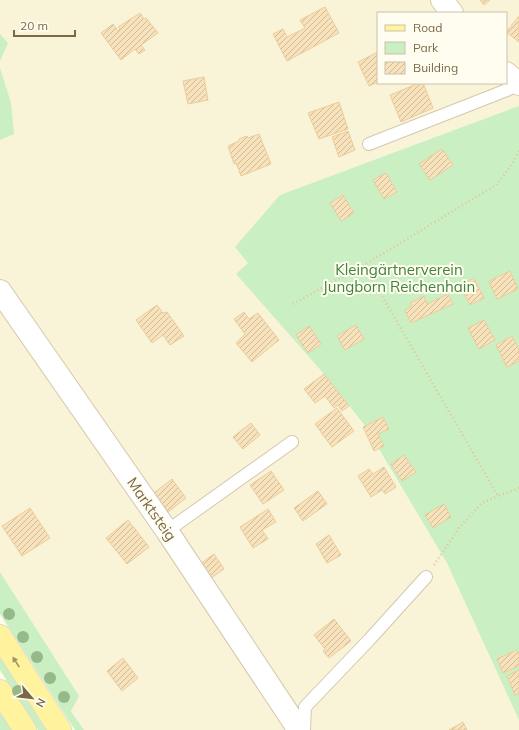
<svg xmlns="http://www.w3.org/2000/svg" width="519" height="730" viewBox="0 0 519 730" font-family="Mulish,sans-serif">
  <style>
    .residential { fill: #f9f3d7; fill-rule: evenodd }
    .green { fill: #caefc3 }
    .building { fill: url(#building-hatch); stroke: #eccd9a }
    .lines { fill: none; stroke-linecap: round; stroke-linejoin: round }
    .lane-casing { stroke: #d5c8ad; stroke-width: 14 }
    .street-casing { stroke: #d5c8ad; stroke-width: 24 }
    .secondary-casing { stroke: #d9caaa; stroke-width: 24 }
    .primary-casing { stroke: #e0dbd3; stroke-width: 24 }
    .path { stroke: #ddc69d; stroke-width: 2.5; stroke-dasharray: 1 3; stroke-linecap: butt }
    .lane { stroke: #fff; stroke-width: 12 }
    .street { stroke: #fff; stroke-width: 22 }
    .secondary { stroke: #fff; stroke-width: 22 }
    .primary { stroke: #fff39d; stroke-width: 22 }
    .tree { fill: #96b98a }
    .oneway { fill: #a39161 }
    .labels { text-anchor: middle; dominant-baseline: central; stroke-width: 4; stroke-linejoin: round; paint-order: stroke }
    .park-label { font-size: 15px; fill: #41833e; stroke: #fffdef }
    .street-label { font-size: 15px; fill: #7c6747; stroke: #fffdef }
  </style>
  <defs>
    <pattern id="building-hatch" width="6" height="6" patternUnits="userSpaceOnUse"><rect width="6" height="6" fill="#f7e2bb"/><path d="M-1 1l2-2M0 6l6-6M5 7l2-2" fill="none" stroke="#cdbb9a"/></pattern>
  </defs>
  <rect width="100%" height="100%" fill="#fffbe7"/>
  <path class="residential" d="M0 0H519V106L280 195 248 263 236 274 324 374 364 426 447 563 519 720V730H84L71 710 79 696 0 572ZM378 13H506V83H378Z"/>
  <g class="green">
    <polygon points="0,34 8,43 0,61"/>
    <polygon points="0,68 11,103 14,134 0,140"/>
    <polygon points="519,106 519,720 447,563 365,426 324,374 236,274 248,263 235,247 280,195"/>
    <polygon points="0,572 79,696 71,711 84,730 75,730 0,614"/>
    <polygon points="0,655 48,730 38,730 0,670"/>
    <polygon points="0,709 13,730 0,730"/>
  </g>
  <g class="building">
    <polygon points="480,0 490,0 484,5"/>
    <polygon points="325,7 339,33 287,61 273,34 283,29 287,37 305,28 300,20"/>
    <polygon points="140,13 144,19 146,18 158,33 141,45 145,50 139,54 135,49 121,60 101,33 113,24 118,31 120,29 118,27"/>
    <polygon points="519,16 519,42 506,32"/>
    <polygon points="378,52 378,82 369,86 358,62"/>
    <polygon points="204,77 208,100 188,104 183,81"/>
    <polygon points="419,83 423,83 433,108 401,122 390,95"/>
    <polygon points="339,102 348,129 319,139 308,113"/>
    <polygon points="348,131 355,150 339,157 332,137"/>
    <polygon points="259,134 271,164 241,176 236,163 234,164 228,146 239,141 239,139 247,136 248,138"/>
    <polygon points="442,149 453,165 430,180 419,164"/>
    <polygon points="386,173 397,192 384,199 373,180"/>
    <polygon points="343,195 354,213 341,221 330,203"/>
    <polygon points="510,271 518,289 497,299 489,281"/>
    <polygon points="474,278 484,298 470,305 460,286"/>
    <polygon points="448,294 453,304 411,323 405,310 412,306 410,303 424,296 427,304"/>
    <polygon points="157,305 163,313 167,312 184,336 170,345 163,335 152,343 136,320"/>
    <polygon points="244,312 249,319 258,313 279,340 252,362 236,343 245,334 234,319"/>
    <polygon points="484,320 495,340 479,349 468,328"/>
    <polygon points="356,325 364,339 345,350 337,336"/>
    <polygon points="309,326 321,344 308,353 296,335"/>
    <polygon points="512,336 519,349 519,361 507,367 496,345"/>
    <polygon points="324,374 349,406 342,411 338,405 334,408 325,396 315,403 304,389"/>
    <polygon points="337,408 354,431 332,447 315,424"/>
    <polygon points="383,417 389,429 378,434 384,446 374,451 363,427"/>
    <polygon points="251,423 260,435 243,449 233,437"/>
    <polygon points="404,455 416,472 402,481 391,464"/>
    <polygon points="384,467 396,487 385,494 382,490 371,497 358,476 369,469 373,474"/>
    <polygon points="271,471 284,490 263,504 250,485"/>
    <polygon points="172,479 186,498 168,512 154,493"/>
    <polygon points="318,491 327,504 303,521 294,508"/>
    <polygon points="444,504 451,517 433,528 425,515"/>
    <polygon points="30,508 50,538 22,556 2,526"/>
    <polygon points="268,509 276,522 262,530 268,539 253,548 240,527"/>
    <polygon points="128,520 149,547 127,564 106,538"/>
    <polygon points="329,535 341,555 327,563 316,544"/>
    <polygon points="214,554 224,569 208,580 197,566"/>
    <polygon points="334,619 351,641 329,658 323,651 325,649 314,635"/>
    <polygon points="517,650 519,655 519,666 503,673 497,659"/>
    <polygon points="123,658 138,678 122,691 107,671"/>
    <polygon points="519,670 519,694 515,695 507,676"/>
    <polygon points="463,722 467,730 449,730"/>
  </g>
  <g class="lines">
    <defs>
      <g id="lane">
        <polyline points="369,144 507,90 518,84"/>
        <polyline points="167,531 292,442"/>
        <polyline points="304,730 305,707 369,640 426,577"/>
      </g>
      <polyline id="street" points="0,291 167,531 299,730"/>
      <g id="secondary">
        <polyline points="442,0 452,13"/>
        <polyline points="506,73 519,84"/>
      </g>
      <g id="primary">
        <polyline points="0,636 60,730"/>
        <polyline points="0,691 25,730"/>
      </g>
    </defs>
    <use href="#lane" class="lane-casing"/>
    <use href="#street" class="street-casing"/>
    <use href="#secondary" class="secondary-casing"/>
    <use href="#primary" class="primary-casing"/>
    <g class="path">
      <polyline points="519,151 511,166 496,185 364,265 498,496 519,488"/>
      <polyline points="293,304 364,265"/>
      <polyline points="434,565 459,528 482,503 498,496"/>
    </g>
    <use href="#lane" class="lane"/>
    <use href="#street" class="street"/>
    <use href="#secondary" class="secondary"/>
    <use href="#primary" class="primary"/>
  </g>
  <g class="tree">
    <circle cx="9" cy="614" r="6"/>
    <circle cx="23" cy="637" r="6"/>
    <circle cx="37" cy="657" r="6"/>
    <circle cx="50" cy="678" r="6"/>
    <circle cx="18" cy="691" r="6"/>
    <circle cx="64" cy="697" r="6"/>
  </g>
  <defs><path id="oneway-solid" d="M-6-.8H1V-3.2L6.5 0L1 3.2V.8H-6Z"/></defs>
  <use class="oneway" href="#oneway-solid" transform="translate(16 662) rotate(-123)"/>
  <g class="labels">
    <g class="park-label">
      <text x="399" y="269">Kleingärtnerverein<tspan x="399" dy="17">Jungborn Reichenhain</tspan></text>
    </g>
    <g class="street-label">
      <text transform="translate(152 509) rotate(55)">Marktsteig</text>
    </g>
  </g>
  <rect x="377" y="12" width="130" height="72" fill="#fffdef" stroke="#cbc1ac"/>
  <rect x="385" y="25" width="20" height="6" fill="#fff39d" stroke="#cbc1ac"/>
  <text x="413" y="32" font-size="12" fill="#7c6747">Road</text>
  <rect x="385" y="42" width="20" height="12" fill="#caefc3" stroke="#cbc1ac"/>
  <text x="413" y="52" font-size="12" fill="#7c6747">Park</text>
  <rect x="385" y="62" width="20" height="12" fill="url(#building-hatch)" stroke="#cbc1ac"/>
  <text x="413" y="72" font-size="12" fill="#7c6747">Building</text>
  <g transform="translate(32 698) rotate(118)" stroke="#fffdef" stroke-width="3" paint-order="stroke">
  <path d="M0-3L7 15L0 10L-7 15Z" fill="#7c6747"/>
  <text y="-6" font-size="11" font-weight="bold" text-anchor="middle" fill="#7c6747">N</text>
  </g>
  <path d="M14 30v6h61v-6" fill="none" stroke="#7c6747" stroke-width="2"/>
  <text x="20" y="30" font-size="12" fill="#7c6747" stroke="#fffdef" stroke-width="3" paint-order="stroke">20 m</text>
</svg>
